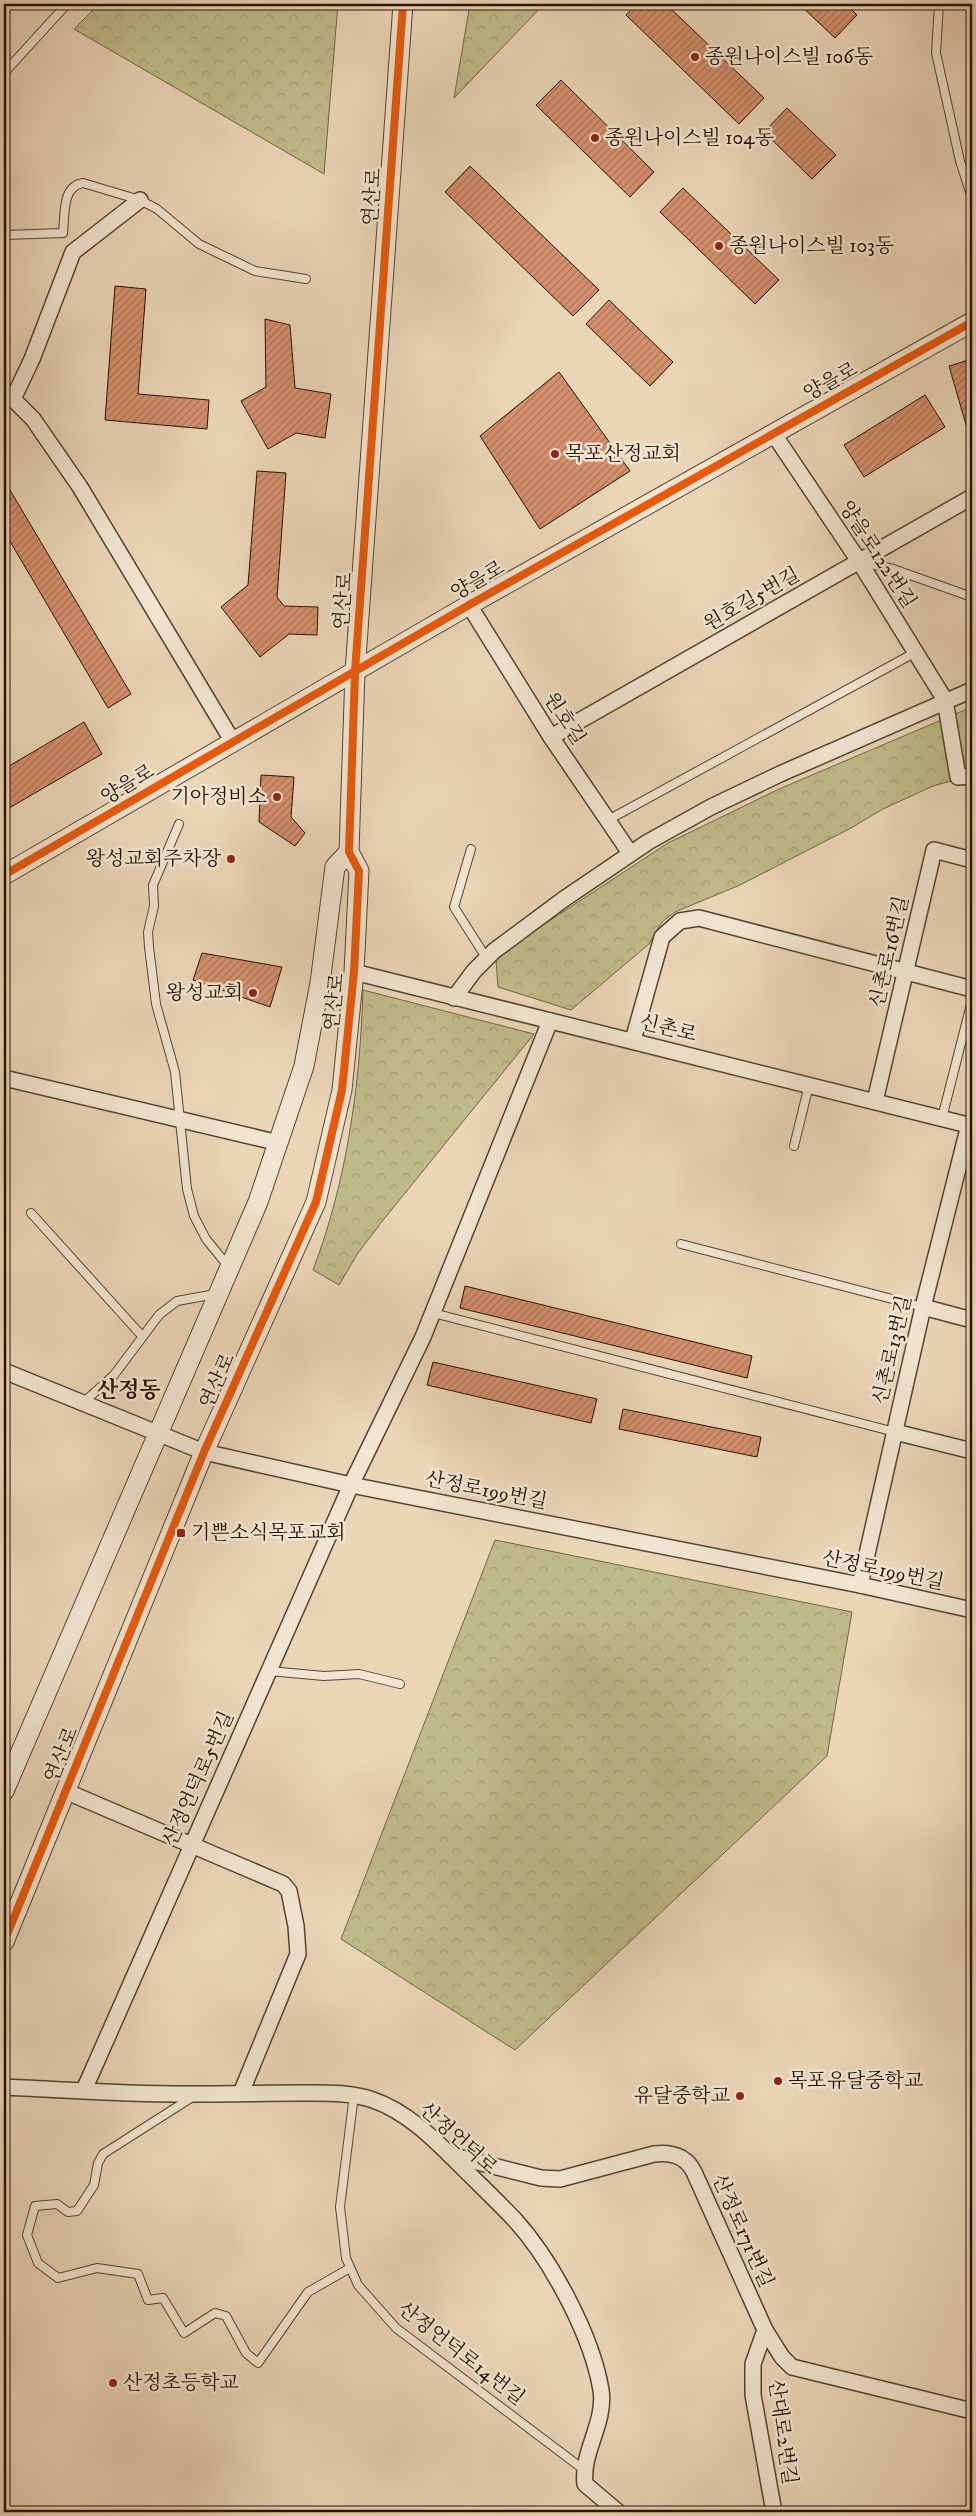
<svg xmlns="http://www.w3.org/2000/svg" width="976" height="2516" viewBox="0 0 976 2516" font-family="'IM FELL DW Pica','Noto Serif KR',serif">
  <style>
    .forest { fill: url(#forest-crowns); stroke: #726746 }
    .building { fill: url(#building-hatch); stroke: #251302 }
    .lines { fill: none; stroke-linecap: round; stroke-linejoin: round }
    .service-casing { stroke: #56442f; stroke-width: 10 }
    .minor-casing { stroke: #56442f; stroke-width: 18 }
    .tertiary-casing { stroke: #56442f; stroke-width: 21 }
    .service { stroke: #f1e4d0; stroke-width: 8 }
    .minor { stroke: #f1e4d0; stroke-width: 15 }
    .tertiary { stroke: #f1e4d0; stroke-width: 19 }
    .cycleway-casing { stroke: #f1e4d0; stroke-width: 11 }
    .cycleway { stroke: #e8590c; stroke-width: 8 }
    .poi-dot { fill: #8f2418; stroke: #f1e4d0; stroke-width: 2 }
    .labels { text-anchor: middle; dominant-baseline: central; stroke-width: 5; stroke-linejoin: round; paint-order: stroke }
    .poi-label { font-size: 20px; fill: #251302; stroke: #f1e4d0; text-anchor: start }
    .street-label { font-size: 20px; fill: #251302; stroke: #f1e4d0 }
    .quarter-label { font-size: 22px; font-weight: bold; fill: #251302; stroke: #f1e4d0 }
  </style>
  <defs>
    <pattern id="forest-crowns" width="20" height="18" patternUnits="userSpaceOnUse" patternTransform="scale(1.25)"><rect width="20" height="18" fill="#bfbb89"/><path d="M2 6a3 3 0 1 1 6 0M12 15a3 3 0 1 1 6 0" fill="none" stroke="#a4a075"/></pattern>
    <pattern id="building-hatch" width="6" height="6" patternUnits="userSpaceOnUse" patternTransform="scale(1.25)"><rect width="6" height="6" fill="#d5906c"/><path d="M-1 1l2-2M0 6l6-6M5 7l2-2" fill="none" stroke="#ad7457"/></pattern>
  </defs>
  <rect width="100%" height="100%" fill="#ead5b7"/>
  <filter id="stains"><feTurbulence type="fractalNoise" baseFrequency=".004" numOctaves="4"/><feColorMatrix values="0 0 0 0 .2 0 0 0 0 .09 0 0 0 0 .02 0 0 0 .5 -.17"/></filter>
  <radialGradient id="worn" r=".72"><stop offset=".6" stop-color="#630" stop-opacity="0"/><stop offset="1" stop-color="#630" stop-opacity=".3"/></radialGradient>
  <g class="forest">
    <polygon points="99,4 338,4 324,174 74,29"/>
    <polygon points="470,4 544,4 454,98"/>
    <polygon points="972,707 972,775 933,786 883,809 851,828 740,885 675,912 662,922 649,944 571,1010 498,987 496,960 540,927 668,843 779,789"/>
    <path d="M363 990 534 1034 384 1219 358 1253 339 1285 313 1270C347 1181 360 1085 363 990Z"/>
    <polygon points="495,1540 852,1612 827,1756 515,2050 341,1939"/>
  </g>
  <g class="building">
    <polygon points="636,4 666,4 764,98 739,124 626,15"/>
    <polygon points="799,4 846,4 857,15 835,38"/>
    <polygon points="561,80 654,172 630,197 536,105"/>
    <polygon points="787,108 836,155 812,179 764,132"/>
    <polygon points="470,166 599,290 573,316 445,192"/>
    <polygon points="683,188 779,280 755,304 660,212"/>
    <polygon points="115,286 146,289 138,394 209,400 207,429 105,420"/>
    <polygon points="609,300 673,362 650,386 586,324"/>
    <polygon points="265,319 290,325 295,388 331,394 325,438 296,433 268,449 241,401 266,387"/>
    <polygon points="972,359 972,435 969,435 949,366"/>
    <polygon points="559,372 630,471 540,529 480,436"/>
    <polygon points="925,395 945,427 864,477 844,445"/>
    <polygon points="257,471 286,473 277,597 284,606 318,607 317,635 289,634 260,657 221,607 248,585"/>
    <polygon points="4,480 131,694 108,708 4,531"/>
    <polygon points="84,722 102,754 4,811 4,769"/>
    <polygon points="261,775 294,777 291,817 305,833 295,846 259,822"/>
    <polygon points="202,953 282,967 270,1007 193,980"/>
    <polygon points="465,1286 752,1356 747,1378 460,1308"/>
    <polygon points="433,1362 597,1399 591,1423 427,1385"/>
    <polygon points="623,1409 761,1437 757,1457 619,1429"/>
  </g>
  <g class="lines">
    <defs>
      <g id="service">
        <polyline points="939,4 936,53 960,161 972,198"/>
        <polyline points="4,73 67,4"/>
        <path d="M4 235 63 233C65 214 62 186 83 183L140 200 157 209 199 244 255 271 306 279"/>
        <polyline points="862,562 893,569 972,597"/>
        <polyline points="608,820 916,652"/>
        <polyline points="179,824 153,885 154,906 148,932 149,947 156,1004 175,1072 187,1189 194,1216 206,1239 228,1266"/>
        <polyline points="471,849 454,907 487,959"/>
        <polyline points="942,1118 972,1000"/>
        <polyline points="794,1146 809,1085"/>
        <polyline points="31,1213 142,1336"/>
        <polyline points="681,1244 923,1307"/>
        <polyline points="433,1313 895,1432"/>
        <polyline points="84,1402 114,1375 159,1315 177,1301 216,1294"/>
        <polyline points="269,1671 324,1676 359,1674 400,1684"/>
        <polyline points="354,2095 340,2207 346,2258 358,2285 396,2328 583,2469"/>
        <polyline points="194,2096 103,2154 98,2163 94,2185 77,2211 68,2212 57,2204 35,2206 27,2235 38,2263 58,2278 97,2268 138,2274 148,2300 163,2298 184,2333 215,2313 226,2316 246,2353 258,2363 308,2292 350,2268"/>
      </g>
      <g id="minor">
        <polyline points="140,200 73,252 32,359 13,399 33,419 80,487 233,742"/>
        <polyline points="773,433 859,561 945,700 958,777 972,776"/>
        <polyline points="469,605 551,737 630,853"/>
        <polyline points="551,737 972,497"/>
        <polyline points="354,972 972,1126"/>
        <polyline points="454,998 474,971 494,951 564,899 648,842 711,807 780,774 972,690"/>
        <polyline points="633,1040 662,937 680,921 699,918 972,989"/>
        <polyline points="4,1078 279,1143"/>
        <polyline points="875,1101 934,850 972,860"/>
        <polyline points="923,1307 972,1320"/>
        <polyline points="4,1371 204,1452 351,1485 860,1585 972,1610"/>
        <polyline points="895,1432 972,1451"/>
        <polyline points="860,1585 923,1307 969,1125"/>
        <polyline points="65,1791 283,1884 289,1891 296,1926 298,1954 241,2093"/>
        <path d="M4 2087C69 2090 134 2095 199 2094 233 2094 267 2093 302 2093 325 2093 350 2092 373 2100 408 2112 436 2141 461 2166 479 2184 498 2202 515 2220 552 2261 592 2336 601 2390 606 2423 581 2452 585 2484L618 2512"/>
        <polyline points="84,2090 351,1485 423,1337 550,1021"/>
        <path d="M450 2155 541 2178 560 2179 654 2154C672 2152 686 2156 694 2172L765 2330 782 2357 792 2367 972 2411"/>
        <polyline points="765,2330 753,2364 753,2395 774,2512"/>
      </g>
      <g id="tertiary">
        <polyline points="4,875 469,605 972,322"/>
        <polyline points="4,1791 258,1202 304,1066 320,983 335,867 349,852"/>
        <polyline points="4,1942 204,1452 316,1202 342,1090 354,972 359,871 349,852 355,672 403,4"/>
      </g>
    </defs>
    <use href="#service" class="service-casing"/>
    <use href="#minor" class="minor-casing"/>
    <use href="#tertiary" class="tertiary-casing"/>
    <use href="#service" class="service"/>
    <use href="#minor" class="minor"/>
    <use href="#tertiary" class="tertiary"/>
    <defs>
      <g id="cycleway">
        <polyline points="4,875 469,605 972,322"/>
        <polyline points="4,1942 204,1452 316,1202 342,1090 354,972 359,871 349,852 355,672 403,4"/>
      </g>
    </defs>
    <use href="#cycleway" class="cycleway-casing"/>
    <use href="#cycleway" class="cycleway"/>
  </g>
  <g class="poi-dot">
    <circle cx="695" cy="57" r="5"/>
    <circle cx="595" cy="138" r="5"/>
    <circle cx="719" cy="246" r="5"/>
    <circle cx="555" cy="454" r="5"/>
    <circle cx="277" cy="797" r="5"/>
    <circle cx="231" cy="859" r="5"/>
    <circle cx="253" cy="993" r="5"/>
    <rect x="176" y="1528" width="10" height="10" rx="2.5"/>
    <circle cx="778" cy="2081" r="5"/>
    <circle cx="740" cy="2096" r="5"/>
    <circle cx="113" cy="2383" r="5"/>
  </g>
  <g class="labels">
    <g class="poi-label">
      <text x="705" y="57">종원나이스빌 106동</text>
      <text x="605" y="138">종원나이스빌 104동</text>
      <text x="729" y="246">종원나이스빌 103동</text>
      <text x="565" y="454">목포산정교회</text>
      <text x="267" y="797" text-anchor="end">기아정비소</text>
      <text x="221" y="859" text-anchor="end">왕성교회주차장</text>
      <text x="243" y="993" text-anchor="end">왕성교회</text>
      <text x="191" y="1533">기쁜소식목포교회</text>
      <text x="788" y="2081">목포유달중학교</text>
      <text x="730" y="2096" text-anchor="end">유달중학교</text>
      <text x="123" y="2383">산정초등학교</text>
    </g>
    <g class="street-label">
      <text transform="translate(373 197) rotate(-86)">연산로</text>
      <text transform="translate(831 382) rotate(-29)">양을로</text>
      <text transform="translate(877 555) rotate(57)">양을로122번길</text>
      <text transform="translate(478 581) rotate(-30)">양을로</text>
      <text transform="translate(752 600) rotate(-30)">원호길5번길</text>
      <text transform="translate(344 601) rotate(-86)">연산로</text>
      <text transform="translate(564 719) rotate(57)">원호길</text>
      <text transform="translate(128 785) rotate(-31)">양을로</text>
      <text transform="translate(890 952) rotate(-77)">신촌로16번길</text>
      <text transform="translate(335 1002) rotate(-84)">연산로</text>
      <text transform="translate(668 1029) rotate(14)">신촌로</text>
      <text transform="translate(893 1350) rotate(-77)">신촌로13번길</text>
      <text transform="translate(218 1381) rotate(-66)">연산로</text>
      <text transform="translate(486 1491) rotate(11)">산정로199번길</text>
      <text transform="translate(883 1571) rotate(12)">산정로199번길</text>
      <text transform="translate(62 1755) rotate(-68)">연산로</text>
      <text transform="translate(199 1779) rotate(-66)">산정언덕로5번길</text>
      <text transform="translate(458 2139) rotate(42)">산정언덕로</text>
      <text transform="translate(742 2231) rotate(66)">산정로171번길</text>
      <text transform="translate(461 2354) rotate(38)">산정언덕로14번길</text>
      <text transform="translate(782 2432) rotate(82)">산대로2번길</text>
    </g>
    <g class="quarter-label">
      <text x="129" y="1390">산정동</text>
    </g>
  </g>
  <rect width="976" height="2516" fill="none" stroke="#ead5b7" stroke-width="20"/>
  <rect x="5" y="5" width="966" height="2506" fill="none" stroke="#251302" stroke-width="2.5"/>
  <rect x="10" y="10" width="956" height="2496" fill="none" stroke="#251302"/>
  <rect width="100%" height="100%" filter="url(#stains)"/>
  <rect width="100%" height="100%" fill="url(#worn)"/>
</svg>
